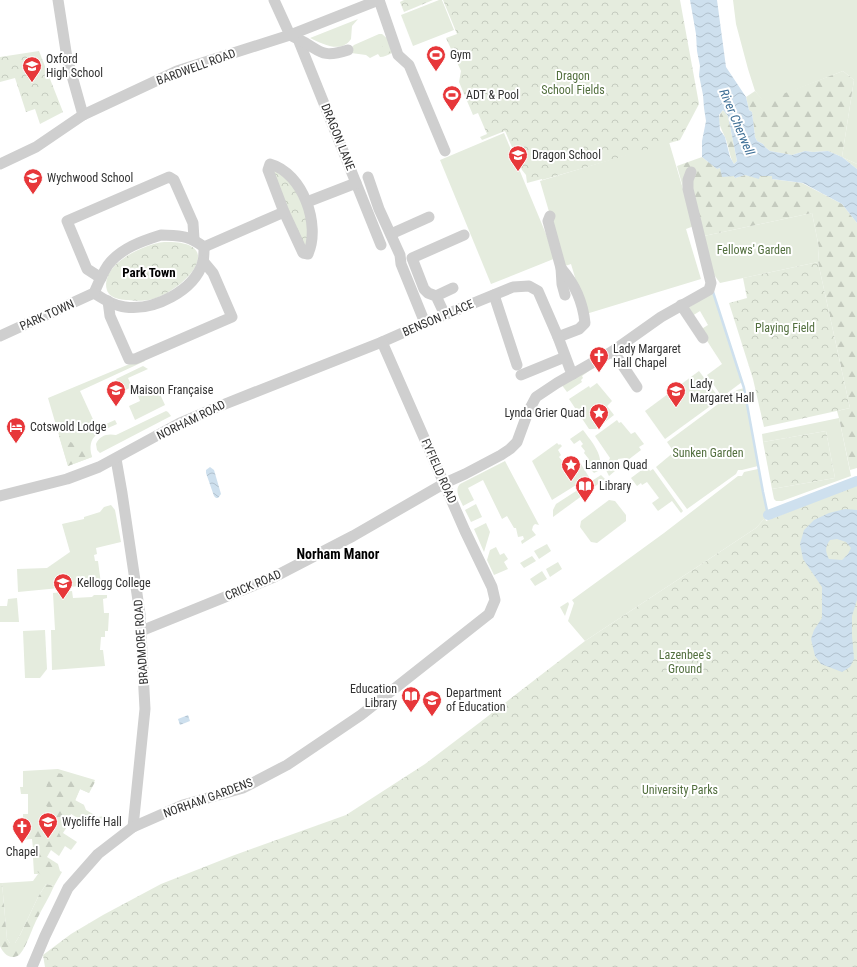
<svg xmlns="http://www.w3.org/2000/svg" width="857" height="967" viewBox="0 0 857 967" font-family="'Roboto Condensed',sans-serif">
  <style>
    .green { fill: #e5ecde }
    .forest { fill: url(#forest-firs) }
    .park { fill: url(#park-crowns) }
    .water { fill: url(#water-waves); fill-rule: evenodd }
    .lines { fill: none; stroke-linecap: round; stroke-linejoin: round }
    .stream { stroke: #cee0ee; stroke-width: 2.5 }
    .canal { stroke: #cee0ee; stroke-width: 10 }
    .minor { stroke: #cfcfcf; stroke-width: 11 }
    .labels { text-anchor: middle; dominant-baseline: central; stroke-width: 4; stroke-linejoin: round; paint-order: stroke }
    .poi-label { font-size: 12px; fill: #323232; stroke: #fff; text-anchor: start }
    .street-label { font-size: 12px; fill: #323232; stroke: #fff }
    .park-label { font-size: 12px; fill: #526f3e; stroke: #fff }
    .water-label { font-size: 13px; font-style: italic; fill: #3e6f96; stroke: #fff }
    .neighbourhood-label { font-size: 13px; font-weight: bold; fill: #000; stroke: #fff }
    .quarter-label { font-size: 14px; font-weight: bold; fill: #000; stroke: #fff }
  </style>
  <defs>
    <pattern id="forest-firs" width="22" height="20" patternUnits="userSpaceOnUse"><rect width="22" height="20" fill="#e5ecde"/><path d="M5 1l3.5 6h-7zM16 11l3.5 6h-7z" fill="#c5cbbf"/></pattern>
    <pattern id="park-crowns" width="20" height="18" patternUnits="userSpaceOnUse"><rect width="20" height="18" fill="#e5ecde"/><path d="M2 6a3 3 0 1 1 6 0M12 15a3 3 0 1 1 6 0" fill="none" stroke="#c5cbbf"/></pattern>
    <pattern id="water-waves" width="16" height="10" patternUnits="userSpaceOnUse"><rect width="16" height="10" fill="#cee0ee"/><path d="M0 5q4-4 8 0t8 0" fill="none" stroke="#b1c1cd"/></pattern>
  </defs>
  <rect width="100%" height="100%" fill="#fff"/>
  <g class="green">
    <polygon points="439,0 442,0 454,30 413,46 401,15"/>
    <polygon points="733,0 857,0 857,164 842,157 854,80 843,71 764,102 755,91 748,69 736,24"/>
    <path d="M358 19 352 26 351 39C341 54 323 44 310 38Z"/>
    <path d="M379 34H382L389 40 392 53C388 55 384 57 380 57L378 54 370 58 366 55 351 53 352 47 354 45Z"/>
    <polygon points="504,133 556,258 491,284 440,160"/>
    <polygon points="669,142 694,226 686,229 701,279 586,314 571,264 565,266 540,181"/>
    <polygon points="812,213 819,248 818,262 720,283 712,272 704,236"/>
    <polygon points="713,292 742,382 722,397 707,375 722,364 700,330 708,325 700,311 692,316 688,308"/>
    <path d="M144 358 145 361 80 391 97 428 115 420 117 424C100 432 86 435 92 457L68 466 48 398Z"/>
    <polygon points="143,366 148,369 128,378 132,387 110,397 106,390 119,384 116,379"/>
    <polygon points="588,369 589,371 582,376 583,378 581,380 582,382 567,392 561,384"/>
    <polygon points="699,371 720,399 665,439 645,411"/>
    <polygon points="597,383 612,401 607,406 614,415 596,429 589,429 569,399 589,386 590,388"/>
    <polygon points="157,388 165,405 135,420 129,406 140,401 138,396"/>
    <polygon points="744,388 758,466 742,470 738,470 736,474 687,509 656,467 674,452 667,442 737,390"/>
    <path d="M166 411 168 412 171 416 100 453 97 450 96 444C99 436 107 433 116 435Z"/>
    <polygon points="839,418 851,476 782,501 776,501 774,499 772,489 835,478 826,431 763,442 762,434"/>
    <polygon points="617,420 619,423 621,422 631,434 635,432 644,444 639,447 641,450 628,460 625,458 618,459 617,464 613,467 615,471 609,476 605,468 610,458 595,436"/>
    <path d="M583 430C591 441 606 457 598 471L594 473 583 461 588 458 584 453 585 451 581 446 583 444 580 440 574 444 570 439Z"/>
    <polygon points="557,443 559,445 560,444 562,446 558,450 561,455 559,457 563,462 561,464 564,468 570,465 572,467 579,461 589,477 552,500 532,461"/>
    <path d="M505 461 539 525 535 524 533 526 532 530 536 535 522 544 521 541 524 539 523 536 518 537 516 528H514L507 516 502 519 483 480 468 488 474 500 463 506C460 499 454 490 460 484Z"/>
    <polygon points="648,467 650,471 653,469 683,511 681,513 672,501 658,511 652,503 659,498 647,482 642,485 641,483 637,486 631,478 643,469 644,470"/>
    <polygon points="758,469 767,510 765,518 756,528 585,641 568,621 574,603 572,600 664,533 738,476 742,476 744,472"/>
    <polygon points="601,475 605,479 553,517 553,510 556,504"/>
    <polygon points="609,500 615,501 626,515 626,521 597,543 591,542 580,527 581,521"/>
    <polygon points="476,504 482,517 471,522 465,510"/>
    <polygon points="111,505 115,510 121,542 96,548 97,554 94,555 95,561 98,561 101,584 18,592 17,569 47,568 70,552 62,524 84,519 84,517 100,512 104,507"/>
    <polygon points="486,523 490,532 484,552 474,529"/>
    <polygon points="547,544 551,551 539,559 534,551"/>
    <polygon points="496,547 500,555 504,553 508,559 504,562 508,569 494,575 487,560 490,550"/>
    <polygon points="532,556 536,561 524,568 520,563"/>
    <polygon points="558,562 562,569 550,577 546,569"/>
    <polygon points="542,571 547,579 535,586 530,579"/>
    <polygon points="72,591 73,598 92,597 94,595 107,595 107,598 103,599 104,613 109,613 108,631 105,631 105,637 101,637 100,650 103,650 105,666 52,670 51,630 55,630 53,593"/>
    <polygon points="17,598 19,622 0,622 0,606 7,606 8,599"/>
    <polygon points="568,602 569,604 565,616 560,607"/>
    <polygon points="45,630 47,669 40,678 25,678 23,631"/>
    <polygon points="58,769 95,780 89,793 80,789 75,801 84,805 86,810 98,817 104,816 96,824 89,820 86,823 71,814 66,823 68,825 63,833 77,842 71,850 65,846 59,856 51,850 47,857 58,864 60,871 62,872 54,886 46,884 38,897 20,935 15,943 10,943 7,939 2,883 33,881 38,874 34,874 33,857 22,857 22,849 33,848 32,839 21,840 21,834 26,834 25,822 23,821 23,814 28,814 28,794 21,794 20,787 23,787 23,771"/>
  </g>
  <g class="forest">
    <polygon points="385,40 388,42 391,50 390,53 381,56 378,52 371,55 370,52 382,50 382,42"/>
    <polygon points="843,71 854,80 842,157 857,164 857,169 842,157 828,151 813,152 805,151 792,155 770,151 765,147 763,144 757,141 755,137 752,112 749,110 746,97 755,91 764,101"/>
    <path d="M723 110 728 116 737 161 734 164C729 156 729 146 725 137 721 127 715 120 723 110Z"/>
    <polygon points="702,157 717,169 720,168 734,176 735,178 745,175 759,178 760,176 772,176 772,179 802,183 842,204 857,223 857,468 850,470 839,418 837,411 850,408 818,262 819,248 812,213 704,236 687,202 677,166"/>
    <polygon points="59,436 90,452 92,457 68,466"/>
    <path d="M58 773 95 782 89 793 80 789 75 800 84 805 81 812 75 813 70 811 65 816 63 822 65 826 61 828 59 833 63 841 58 847 48 850 44 857 54 865 55 869 48 876 44 877 35 870 33 838 30 837 28 827 35 819 43 818 50 813V809L45 805C44 794 46 783 52 774Z"/>
    <path d="M0 883H2L7 939 10 943H15L20 935 38 897 46 884 54 886C49 898 42 908 37 919 32 928 26 949 19 955 10 961 3 953 0 946Z"/>
  </g>
  <g class="park">
    <polygon points="404,0 433,0 404,12 400,2"/>
    <polygon points="443,0 680,0 699,104 680,140 542,180 542,179 527,183 526,175 522,170 505,131 482,140 480,137 487,134 478,113 473,115 459,82 461,71 446,38 457,34"/>
    <polygon points="39,51 63,112 40,124 35,109 26,112 15,78 0,82 0,57"/>
    <polygon points="274,169 284,174 305,201 310,245 303,247 271,173"/>
    <path d="M164 242C232 240 183 293 149 300 143 301 135 301 128 300 123 300 115 299 110 295 107 292 106 288 106 284 107 261 145 244 164 242Z"/>
    <polygon points="818,262 850,408 764,427 753,379 729,303 747,298 743,278"/>
    <polygon points="826,431 835,478 772,489 763,442"/>
    <polygon points="857,484 857,967 45,967 43,955 71,934 103,915 161,884 232,856 346,815 425,764 479,723 585,641 756,528 765,518 766,521"/>
  </g>
  <g class="water">
    <path d="M690 0H717L726 67 746 97 749 110 752 112 755 137 757 141 763 144 765 147 770 151 792 155 805 151 813 152 828 151 842 157 857 169V223L842 204 803 183 772 179V176H760L759 179 745 175 735 178 734 176 722 177 720 168 717 169 702 157V141L706 121 704 108 703 95 699 75 700 66 697 51 696 34ZM723 110 728 116 737 161 734 164 730 157 725 137 720 130 719 115Z"/>
    <polygon points="210,467 214,470 221,494 218,498 216,498 214,496 206,473 206,470"/>
    <path d="M845 509 857 510V600L852 616V635L854 659 850 667 842 672 821 664 815 656 811 639 814 630 822 618V587L803 559 800 544 804 530 814 520 829 513ZM837 539 846 542 851 548 848 554 842 560 829 559C825 551 825 547 830 540Z"/>
    <polygon points="188,715 190,721 180,725 178,719"/>
  </g>
  <g class="lines">
    <polyline class="stream" points="713,292 744,388 763,492 768,515"/>
    <polyline class="canal" points="768,515 857,481"/>
    <g class="minor">
      <polyline points="58,0 67,58 83,115"/>
      <polyline points="274,0 290,35 298,39 381,245"/>
      <polyline points="379,0 398,55 409,65 445,151"/>
      <path d="M298 39C321 50 320 59 348 50"/>
      <polyline points="0,164 36,147 83,115 177,71 290,35 379,0"/>
      <path d="M270 164C303 173 321 225 308 254L303 253 284 212 268 170Z"/>
      <polyline points="368,177 379,209 400,255 401,264 425,323"/>
      <polyline points="307,202 356,183"/>
      <polyline points="550,216 548,221 561,268 562,284 565,295"/>
      <polyline points="391,234 429,217"/>
      <path d="M161 235C181 236 188 235 204 247 204 252 204 258 203 262 194 291 154 311 125 307 114 306 103 299 94 293 98 284 102 274 108 265 121 248 142 241 161 235Z"/>
      <polyline points="204,247 284,212"/>
      <polyline points="101,278 87,269 67,221 169,177 174,180 193,223 194,239"/>
      <polyline points="494,295 517,365"/>
      <polyline points="436,296 453,288"/>
      <polyline points="108,301 110,316 129,359 135,359 232,317 213,273 203,261"/>
      <polyline points="681,305 703,338"/>
      <polyline points="445,315 436,296 428,293 424,289 412,258 464,235"/>
      <polyline points="0,336 94,293"/>
      <path d="M558 337 579 329 585 323C583 303 574 283 561 268"/>
      <polyline points="613,351 637,387"/>
      <polyline points="521,375 565,357"/>
      <polyline points="116,459 122,493 140,614 145,709 133,827"/>
      <polyline points="0,496 67,479 99,467 180,423 220,406 382,342 425,323 513,287 529,286 538,291 558,337 570,369 573,374"/>
      <polyline points="141,631 272,578 353,536 445,483 465,474 501,455 510,449 517,442 528,412 536,397 557,383 613,351 661,317 709,290 711,283 688,189 688,180 691,172"/>
      <polyline points="32,967 45,936 68,888 98,854 133,827 183,805 243,788 287,765 361,715 489,614 495,600 492,587 465,531 382,342"/>
    </g>
  </g>
  <defs>
    <symbol id="stadium-pin" viewBox="-11 -11 22 30"><path d="M0 17L-7.5 6A9.5 9.5 0 1 1 7.5 6Z" fill="#e7373a" stroke="#fff"/><path d="M0-5a6.5 5 0 1 0 0 10a6.5 5 0 1 0 0-10ZM-3.5-1.8h7v3.6h-7Z" fill="#fff"/></symbol>
    <symbol id="school-pin" viewBox="-11 -11 22 30"><path d="M0 17L-7.5 6A9.5 9.5 0 1 1 7.5 6Z" fill="#e7373a" stroke="#fff"/><path d="M0-5L7-2L0 1L-7-2ZM-4 1L0 2.5L4 1V4Q0 6-4 4Z" fill="#fff"/></symbol>
    <symbol id="church-pin" viewBox="-11 -11 22 30"><path d="M0 17L-7.5 6A9.5 9.5 0 1 1 7.5 6Z" fill="#e7373a" stroke="#fff"/><path d="M-1.2-6h2.4v3.5h3.3v2.4h-3.3V6h-2.4V-.1h-3.3v-2.4h3.3Z" fill="#fff"/></symbol>
    <symbol id="university-pin" viewBox="-11 -11 22 30"><path d="M0 17L-7.5 6A9.5 9.5 0 1 1 7.5 6Z" fill="#e7373a" stroke="#fff"/><path d="M0-5L7-2L0 1L-7-2ZM-4 1L0 2.5L4 1V4Q0 6-4 4Z" fill="#fff"/></symbol>
    <symbol id="sight-pin" viewBox="-11 -11 22 30"><path d="M0 17L-7.5 6A9.5 9.5 0 1 1 7.5 6Z" fill="#e7373a" stroke="#fff"/><path d="M0-6L1.8-2.2L6-1.7L2.9 1.2L3.7 5.4L0 3.3L-3.7 5.4L-2.9 1.2L-6-1.7L-1.8-2.2Z" fill="#fff"/></symbol>
    <symbol id="hotel-pin" viewBox="-11 -11 22 30"><path d="M0 17L-7.5 6A9.5 9.5 0 1 1 7.5 6Z" fill="#e7373a" stroke="#fff"/><path d="M-6-4.5h1.5V1H6V5H4.5V3h-9V5H-6ZM-4 0a1.8 1.8 0 1 1 3.6 0ZM.5 0V-2.5h3Q6-2.5 6 0Z" fill="#fff"/></symbol>
    <symbol id="library-pin" viewBox="-11 -11 22 30"><path d="M0 17L-7.5 6A9.5 9.5 0 1 1 7.5 6Z" fill="#e7373a" stroke="#fff"/><path d="M-6-4Q-3-5.5-.7-3.5V5Q-3 3-6 4ZM6-4Q3-5.5 .7-3.5V5Q3 3 6 4Z" fill="#fff"/></symbol>
  </defs>
  <g fill-rule="evenodd">
    <use href="#stadium-pin" x="425" y="44" width="22" height="30"/>
    <use href="#school-pin" x="21" y="55" width="22" height="30"/>
    <use href="#stadium-pin" x="441" y="84" width="22" height="30"/>
    <use href="#school-pin" x="507" y="144" width="22" height="30"/>
    <use href="#school-pin" x="22" y="167" width="22" height="30"/>
    <use href="#church-pin" x="588" y="345" width="22" height="30"/>
    <use href="#university-pin" x="105" y="379" width="22" height="30"/>
    <use href="#university-pin" x="665" y="380" width="22" height="30"/>
    <use href="#sight-pin" x="588" y="402" width="22" height="30"/>
    <use href="#hotel-pin" x="5" y="416" width="22" height="30"/>
    <use href="#sight-pin" x="560" y="454" width="22" height="30"/>
    <use href="#library-pin" x="574" y="475" width="22" height="30"/>
    <use href="#university-pin" x="52" y="572" width="22" height="30"/>
    <use href="#library-pin" x="400" y="685" width="22" height="30"/>
    <use href="#university-pin" x="421" y="689" width="22" height="30"/>
    <use href="#university-pin" x="37" y="811" width="22" height="30"/>
    <use href="#church-pin" x="11" y="816" width="22" height="30"/>
  </g>
  <g class="labels">
    <g class="poi-label">
      <text x="450" y="55">Gym</text>
      <text x="46" y="59">Oxford<tspan x="46" dy="14">High School</tspan></text>
      <text x="466" y="95">ADT &amp; Pool</text>
      <text x="532" y="155">Dragon School</text>
      <text x="47" y="178">Wychwood School</text>
      <text x="613" y="349">Lady Margaret<tspan x="613" dy="14">Hall Chapel</tspan></text>
      <text x="690" y="384">Lady<tspan x="690" dy="14">Margaret Hall</tspan></text>
      <text x="130" y="390">Maison Française</text>
      <text x="585" y="413" text-anchor="end">Lynda Grier Quad</text>
      <text x="30" y="427">Cotswold Lodge</text>
      <text x="585" y="465">Lannon Quad</text>
      <text x="599" y="486">Library</text>
      <text x="77" y="583">Kellogg College</text>
      <text x="397" y="689" text-anchor="end">Education<tspan x="397" dy="14">Library</tspan></text>
      <text x="446" y="693">Department<tspan x="446" dy="14">of Education</tspan></text>
      <text x="62" y="822">Wycliffe Hall</text>
      <text x="22" y="852" text-anchor="middle">Chapel</text>
    </g>
    <g class="street-label">
      <text transform="translate(196 67) rotate(-20)">BARDWELL ROAD</text>
      <text transform="translate(338 137) rotate(68)">DRAGON LANE</text>
      <text transform="translate(47 315) rotate(-24)">PARK TOWN</text>
      <text transform="translate(438 318) rotate(-23)">BENSON PLACE</text>
      <text transform="translate(191 420) rotate(-26)">NORHAM ROAD</text>
      <text transform="translate(439 471) rotate(66)">FYFIELD ROAD</text>
      <text transform="translate(253 585) rotate(-23)">CRICK ROAD</text>
      <text transform="translate(141 642) rotate(-94)">BRADMORE ROAD</text>
      <text transform="translate(208 798) rotate(-20)">NORHAM GARDENS</text>
    </g>
    <g class="park-label">
      <text x="573" y="76">Dragon<tspan x="573" dy="14">School Fields</tspan></text>
      <text x="754" y="250">Fellows' Garden</text>
      <text x="785" y="328">Playing Field</text>
      <text x="708" y="453">Sunken Garden</text>
      <text x="685" y="655">Lazenbee's<tspan x="685" dy="14">Ground</tspan></text>
      <text x="680" y="790">University Parks</text>
    </g>
    <g class="water-label">
      <text transform="translate(737 122) rotate(67)">River Cherwell</text>
    </g>
    <g class="neighbourhood-label">
      <text x="149" y="272">Park Town</text>
    </g>
    <g class="quarter-label">
      <text x="338" y="554">Norham Manor</text>
    </g>
  </g>
</svg>
